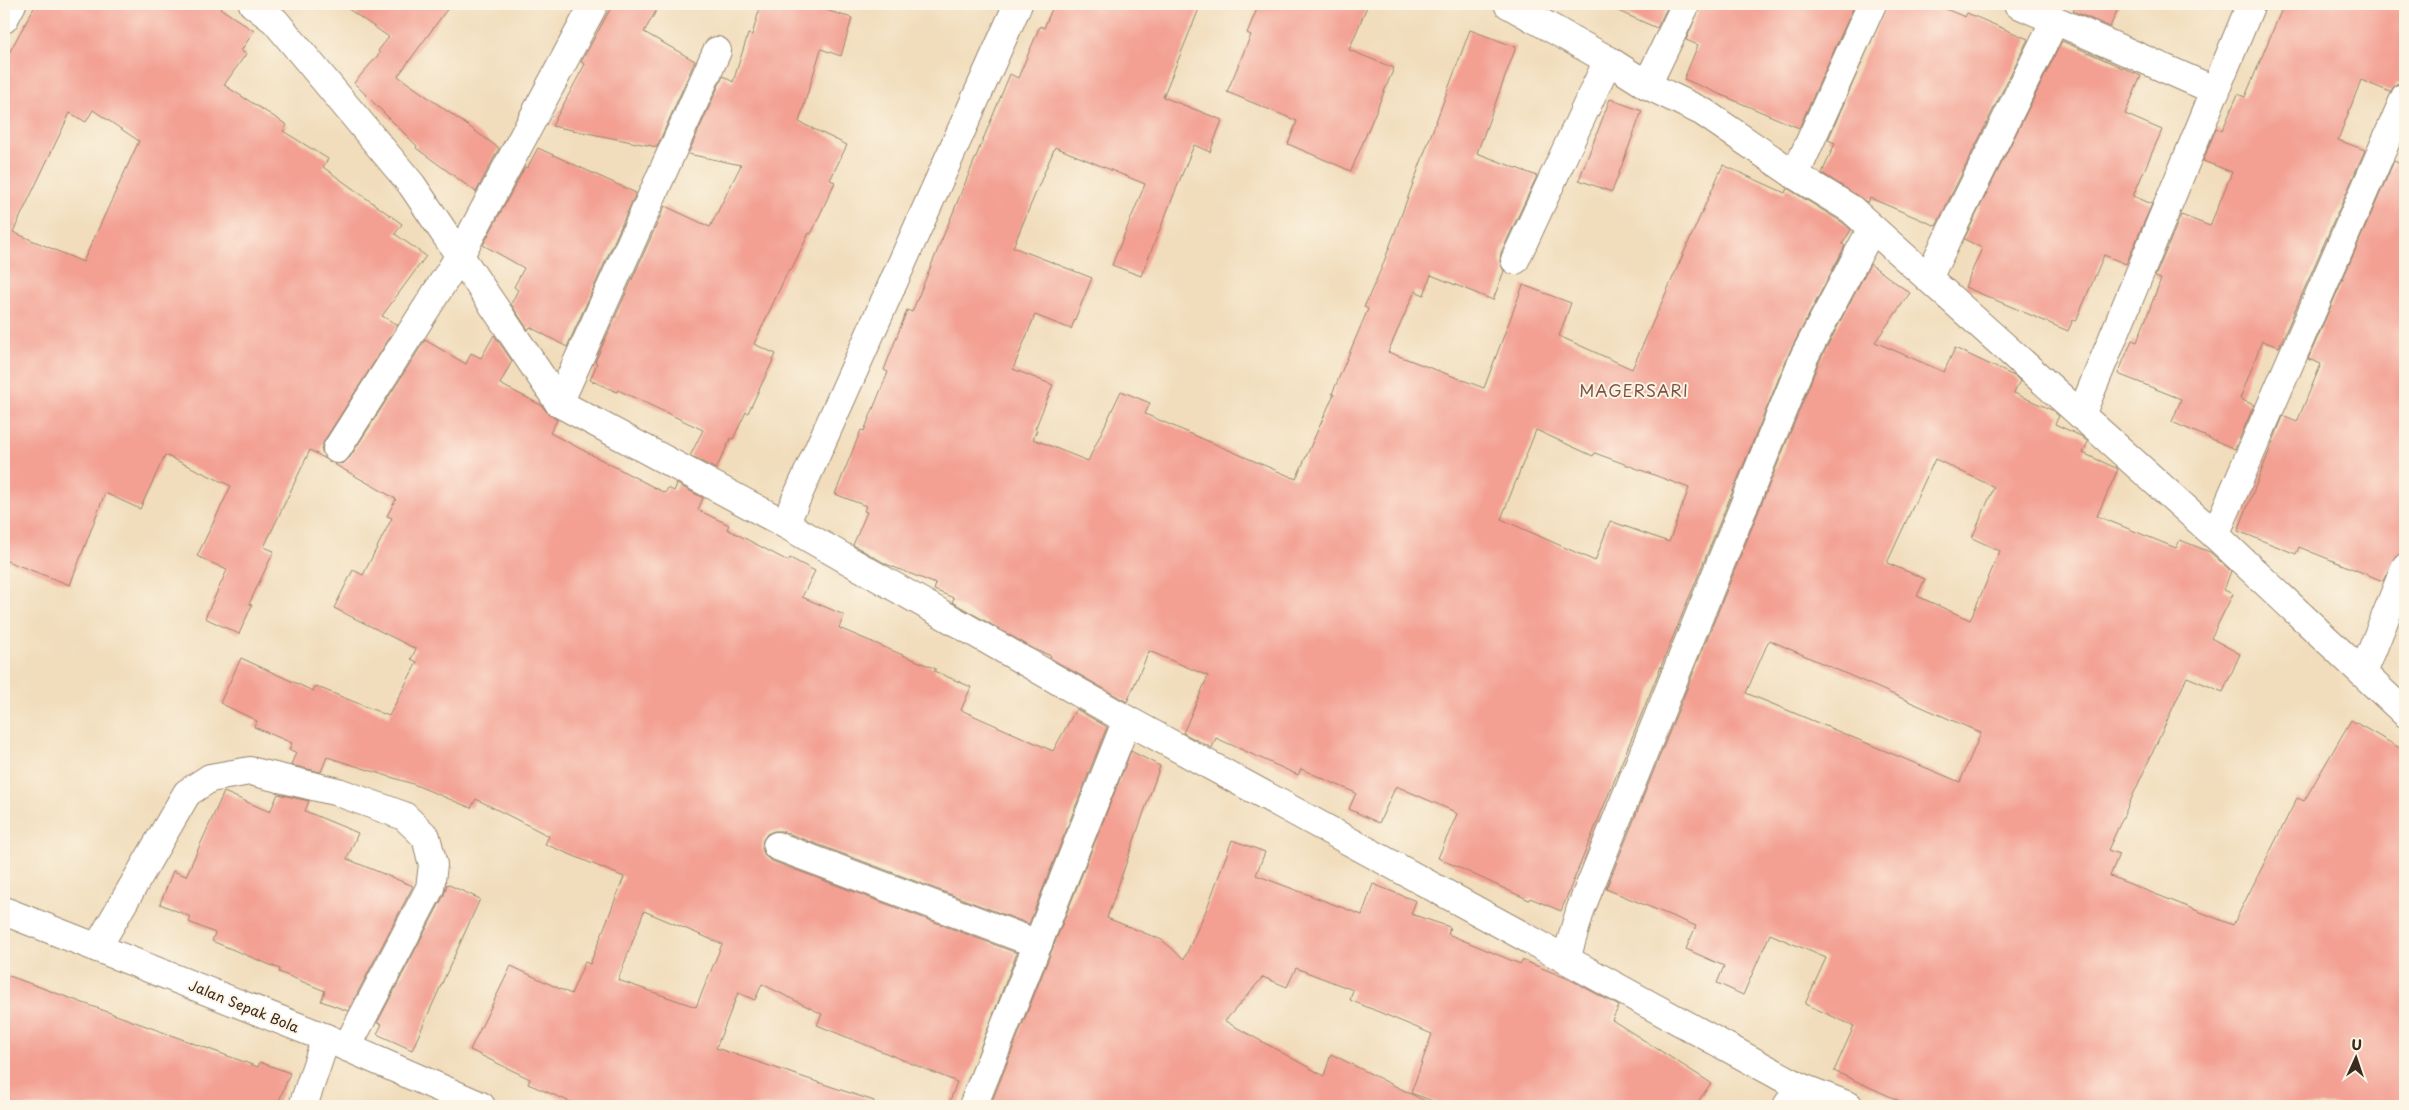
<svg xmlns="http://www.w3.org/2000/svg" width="2409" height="1110" viewBox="0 0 2409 1110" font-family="'Playpen Sans',sans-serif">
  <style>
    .building { fill: #f3a093; fill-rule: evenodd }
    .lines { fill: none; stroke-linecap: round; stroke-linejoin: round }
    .street-casing { stroke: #96846d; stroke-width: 30 }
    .street { stroke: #fff; stroke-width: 28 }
    .labels { text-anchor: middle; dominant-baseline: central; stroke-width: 4; stroke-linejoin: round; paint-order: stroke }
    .street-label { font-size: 14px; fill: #3b2a1e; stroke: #fcf5e5 }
    .quarter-label { font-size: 16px; letter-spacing: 1px; fill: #7b5347; stroke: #fcf5e5 }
  </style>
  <rect width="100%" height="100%" fill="#fcf5e5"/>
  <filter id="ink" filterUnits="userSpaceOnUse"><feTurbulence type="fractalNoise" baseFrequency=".02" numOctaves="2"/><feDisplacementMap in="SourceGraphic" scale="10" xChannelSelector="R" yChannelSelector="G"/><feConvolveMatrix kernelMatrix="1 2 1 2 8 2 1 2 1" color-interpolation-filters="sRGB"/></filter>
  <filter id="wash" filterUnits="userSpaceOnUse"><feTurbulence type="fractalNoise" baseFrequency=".0096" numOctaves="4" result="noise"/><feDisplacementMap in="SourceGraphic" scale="20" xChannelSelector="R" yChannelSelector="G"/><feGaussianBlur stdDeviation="1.12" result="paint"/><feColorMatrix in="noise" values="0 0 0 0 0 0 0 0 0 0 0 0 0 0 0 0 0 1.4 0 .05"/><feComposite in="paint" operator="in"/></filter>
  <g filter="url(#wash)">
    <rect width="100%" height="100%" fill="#f1ddbc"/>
    <g id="blocks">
      <g class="building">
        <path d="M36 4H214L254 31 241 51 246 54 224 85 287 125 283 131 328 159 323 167 402 224 395 234 426 256 382 316 398 325 324 441 321 449 326 459 310 450 264 547 274 551 249 604 252 605 239 634 205 618 227 570 197 556 231 486 165 455 140 509 105 493 70 585 4 560V62ZM93 110 139 141 83 262 13 232 70 113 86 122Z"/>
        <polygon points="341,4 451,4 398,76 499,148 476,192 416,148 417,146 354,83 380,53 378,51 389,37"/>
        <polygon points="613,4 660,4 644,32 695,61 657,147 552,126 585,64 581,62"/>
        <polygon points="761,4 806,4 852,18 841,56 821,49 799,122 847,145 830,180 835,182 811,234 809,233 791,270 789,269 754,344 776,354 748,413 746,412 733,439 731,438 716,469 690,456 703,430 618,390 617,392 590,380 597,363 595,362 665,206 710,227 741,165 688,154 723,76 733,82 748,34 752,35"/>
        <path d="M1054 4H1201L1163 97 1222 120 1210 152 1194 145 1141 276 1112 265 1145 184 1055 147 1013 247 1092 278 1071 329 1035 315 1013 369 1053 385 1035 429 1037 430 1033 439 1088 461 1121 391 1150 403 1145 414 1296 479 1334 394H1332L1368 309 1364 307 1382 267 1470 30 1516 47 1477 153 1537 176 1501 253 1500 262 1504 271 1493 300 1431 275 1424 295 1415 291 1388 352 1484 388 1523 285 1571 303 1559 336 1632 369 1723 165 1785 193 1787 188 1842 222 1851 230 1842 244 1845 246 1790 351 1561 911 1530 898 1529 900 1438 858 1457 814 1453 811 1396 786 1379 823 1349 809 1356 793 1301 769 1298 775 1216 738 1212 748 1183 733 1208 676 1149 651 1127 702 1050 658 1051 656 1034 649 952 602 954 598 934 590 936 584 886 564 853 545 867 512 864 511 866 506 835 494 861 430 864 431 888 372 884 370 907 310 912 312 1010 74 1018 78 1040 26 1044 28ZM1536 430 1593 456 1595 453 1689 488 1669 542 1610 521 1595 561 1501 519Z"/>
        <polygon points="1259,4 1368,4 1349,50 1394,68 1351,171 1288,144 1297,121 1227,92 1251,35 1247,33"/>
        <polygon points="1602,4 1669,4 1657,28"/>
        <polygon points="1701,4 1855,4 1799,128 1684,79 1698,45 1686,40"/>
        <polygon points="1887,4 1934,4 1965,17 1967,13 2028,39 1936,226 1870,198 1868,203 1822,173 1835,143 1828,140"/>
        <polygon points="2077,4 2120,4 2110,27 2073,11"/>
        <polygon points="2284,4 2405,4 2405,82 2396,84 2390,92 2361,80 2338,140 2365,150 2279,347 2262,341 2240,399 2254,405 2235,449 2172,422 2181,399 2118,374 2132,340 2137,342 2161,279 2155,277 2181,215 2210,226 2232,172 2203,161 2216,128 2222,131 2238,94 2245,97"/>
        <polygon points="2062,41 2141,76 2125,114 2162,130 2133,196 2152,204 2126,264 2104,255 2076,321 2073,320 2068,331 1965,287 1982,248 1964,239"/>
        <polygon points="1610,99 1642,111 1612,192 1579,180"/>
        <polygon points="538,148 636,193 567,347 530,327 528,330 511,304 518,290 514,287 524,268 483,245 525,167 527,168"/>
        <polygon points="2394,161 2405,166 2405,553 2395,556 2383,581 2299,547 2296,554 2238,531 2283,416 2297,422 2321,364 2308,359"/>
        <path d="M1870 264 1910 293 1875 342 1944 372 1955 348 2016 377 2020 381 2014 393 2052 410 2059 416 2055 424 2081 436 2088 442 2083 453 2118 469 2097 516 2176 548 2180 540 2210 552 2231 571 2224 590 2233 594 2211 638 2240 654 2223 692 2187 677 2108 850 2119 854 2110 876 2233 925 2297 798 2304 801 2351 720 2405 751V1106H1911L1834 1071 1854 1026 1805 1004 1826 958 1770 934 1743 995 1717 983 1724 966 1686 949 1696 926 1606 889 1818 364ZM1935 459 1994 487 1972 538 2000 551 1970 620 1917 596 1925 579 1887 563ZM1769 640 1981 733 1960 782 1746 693Z"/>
        <path d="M494 335 512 361 500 384 541 405 547 412 557 420 550 433 665 493 668 488 674 491 677 484 703 498 698 510 729 525 727 529 788 561 790 558 815 571 802 597 844 615 839 628 936 669 934 671 971 687 961 710 1053 751 1076 709 1107 727 1029 924 782 831H774L767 834 763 840 762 849 765 856 772 861 1017 953 958 1106H948L957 1082 817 1025 822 1014 762 984 755 1000 738 993 716 1048 874 1101 873 1106H580L528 1084 530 1079 470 1050 511 966 571 994 585 962 590 964 624 877 545 844 549 836 476 799 471 808 413 784 327 757 321 772 291 765 296 752 289 750 292 743 254 727 257 721 220 703 241 658 313 691 315 686 389 716 417 662 411 659 416 649 334 608 353 570 363 575 392 518 387 516 396 499 334 464 344 463 350 457 425 340 466 364 471 353 481 358ZM644 911 722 944 696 1007 618 980Z"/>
        <polygon points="1131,751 1160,766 1107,918 1162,940 1184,959 1207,908 1232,840 1265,852 1256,875 1362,915 1373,884 1416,901 1411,914 1450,927 1448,934 1520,964 1522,960 1571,980 1619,1006 1612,1020 1711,1083 1695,1106 1447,1106 1411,1093 1432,1034 1350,1000 1353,990 1296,968 1287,987 1263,977 1225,1021 1324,1076 1331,1054 1435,1106 990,1106"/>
        <polygon points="224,792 270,812 278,794 309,801 305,811 358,833 347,859 413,886 348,1011 321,1001 325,991 279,972 280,969 212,941 215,933 189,922 191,917 160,904 173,871 186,876"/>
        <polygon points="447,884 480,899 412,1050 377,1034 382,1024 377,1023 444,895"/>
        <polygon points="4,974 258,1067 260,1062 290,1073 277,1106 4,1106"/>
      </g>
    </g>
  </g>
  <g filter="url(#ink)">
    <use href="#blocks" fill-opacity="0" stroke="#96846d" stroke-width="1"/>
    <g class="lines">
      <defs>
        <g id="street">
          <polyline points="253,4 275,21 412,185 559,403 785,524 1127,720 1800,1087 1849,1106"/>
          <polyline points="1508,4 1608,60 1647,85 1703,112 1795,175 1851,209 2215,535 2405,713"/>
          <polyline points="2018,4 2216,91"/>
          <polyline points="4,19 12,4"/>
          <polyline points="1647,85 1686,4"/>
          <polyline points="1795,175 1872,4"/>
          <polyline points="1515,260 1608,60"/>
          <polyline points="1928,278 2055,20"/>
          <polyline points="559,403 717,51"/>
          <polyline points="2081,415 2251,4"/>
          <polyline points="337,449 459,257 594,4"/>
          <polyline points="785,524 1018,4"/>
          <polyline points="2215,535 2405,97"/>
          <polyline points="2363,673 2405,568"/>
          <polyline points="777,846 1038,944"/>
          <polyline points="4,911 326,1038 481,1106"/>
          <polyline points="97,948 187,793 210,778 250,771 338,792 404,816 426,837 433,865 430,888 347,1047"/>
          <polyline points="1566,959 1581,908 1804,357 1872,228"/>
          <polyline points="303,1106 326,1038"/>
          <polyline points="973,1106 1127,720"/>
          <polyline points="1787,1106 1800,1087"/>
        </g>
      </defs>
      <use href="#street" class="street-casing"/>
      <use href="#street" class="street"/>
    </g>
  </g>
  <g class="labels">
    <g class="street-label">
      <text transform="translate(244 1006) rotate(22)">Jalan Sepak Bola</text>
    </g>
    <g class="quarter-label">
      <text x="1634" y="390">MAGERSARI</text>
    </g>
  </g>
  <rect width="2409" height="1110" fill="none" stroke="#fcf5e5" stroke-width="20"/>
  <g transform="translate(2356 1058) rotate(3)" stroke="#fcf5e5" stroke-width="4" paint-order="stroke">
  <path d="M0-4L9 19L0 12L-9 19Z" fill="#3b2a1e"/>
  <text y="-8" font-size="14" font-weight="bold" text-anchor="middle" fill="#3b2a1e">U</text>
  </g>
</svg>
